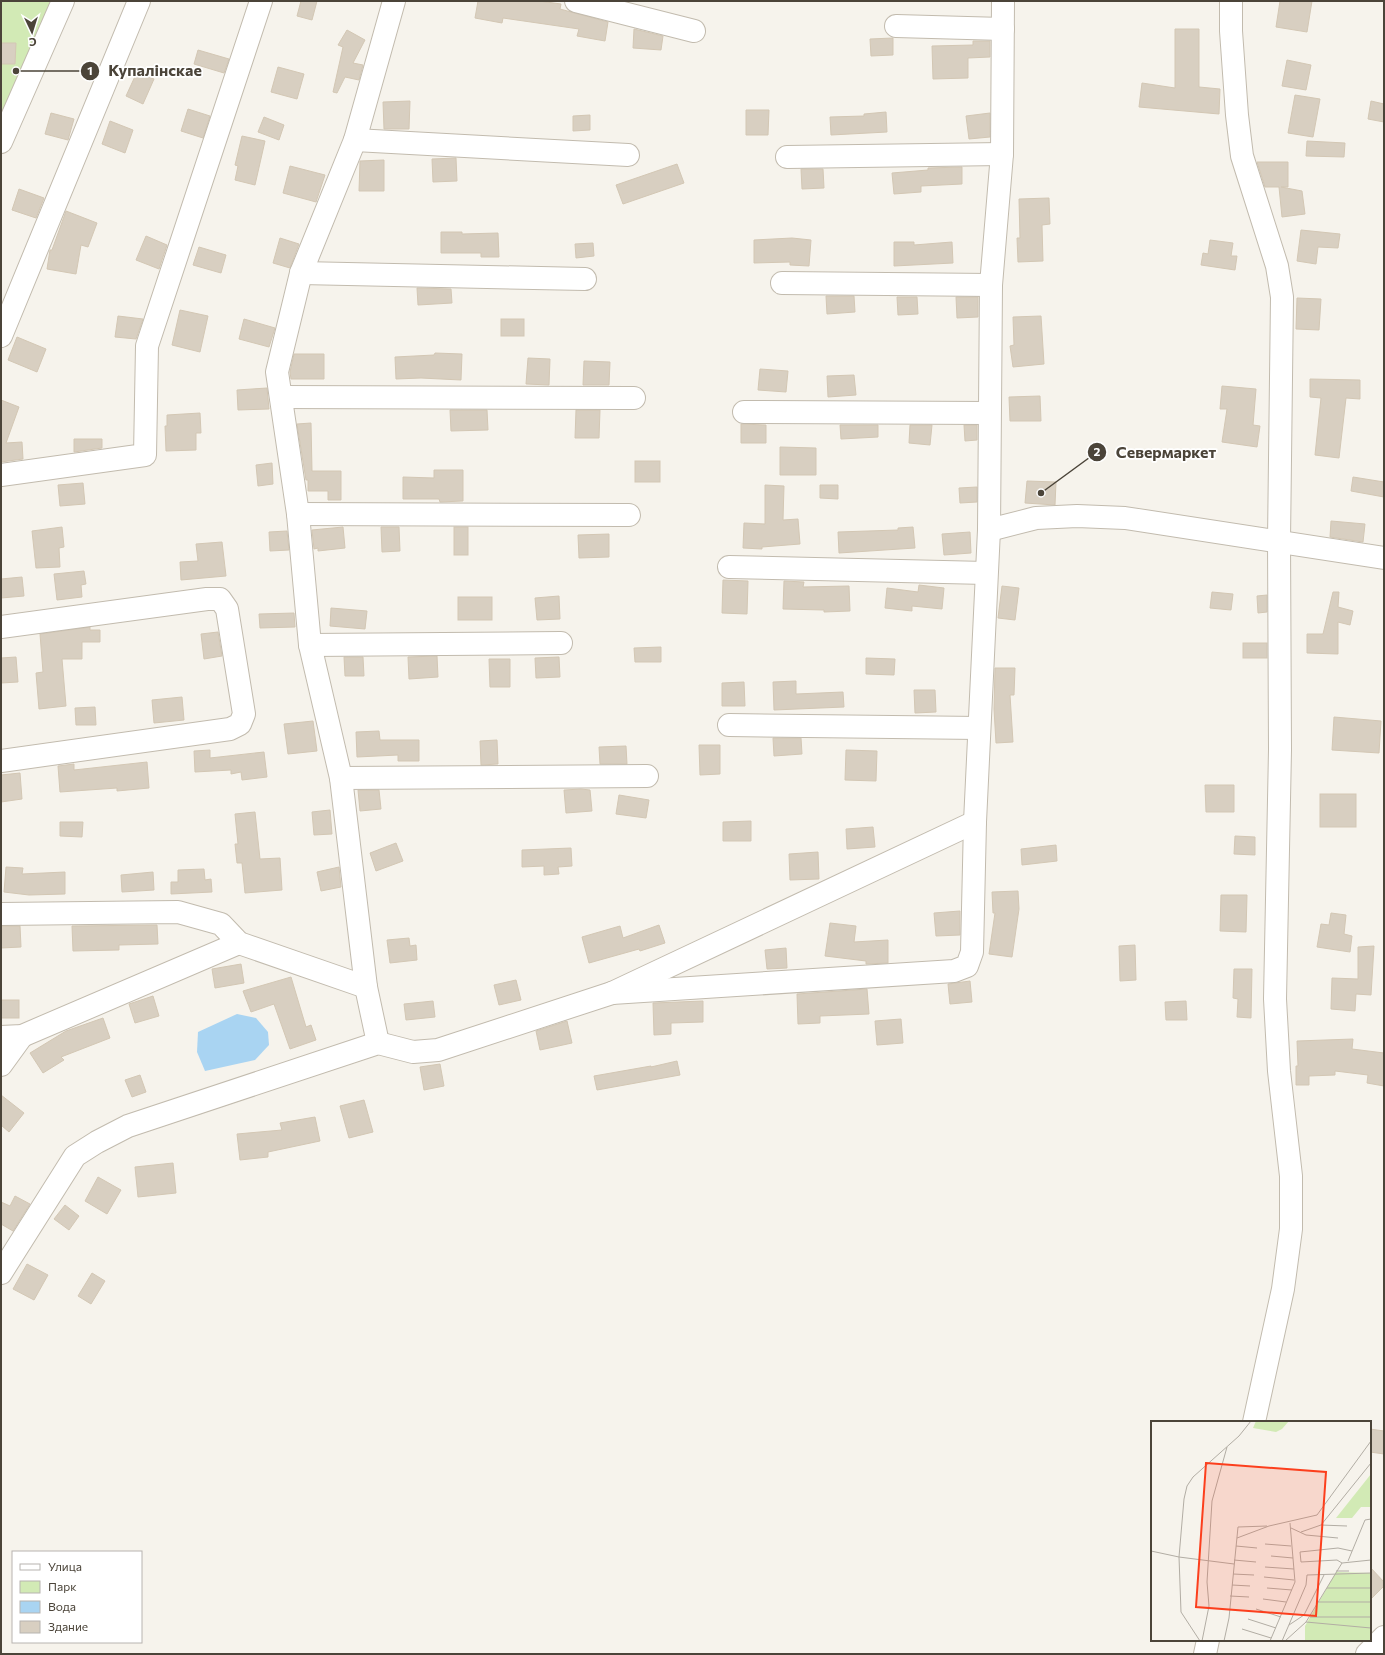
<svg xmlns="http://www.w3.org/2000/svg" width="1385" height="1655" viewBox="0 0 1385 1655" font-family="Commissioner,sans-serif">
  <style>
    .green { fill: #d2eab5 }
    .water { fill: #a9d4f2 }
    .building { fill: #d8cfc1; stroke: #d3c7b4 }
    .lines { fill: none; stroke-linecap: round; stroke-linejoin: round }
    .minor-casing { stroke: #c2bbae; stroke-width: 24 }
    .minor { stroke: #fff; stroke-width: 22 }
    .inset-road { fill: none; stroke: #b2ada4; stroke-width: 1 }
    .view { fill: #fc3f1d; fill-opacity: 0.15; stroke: #fc3f1d; stroke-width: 2 }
    .inset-edge { fill: none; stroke: #4b4439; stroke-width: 2 }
    .leader { fill: none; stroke: #4b4439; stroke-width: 1.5 }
    .callout-dot { fill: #4b4439; stroke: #fff; stroke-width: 1.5 }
    .mark-label { font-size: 12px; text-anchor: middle; font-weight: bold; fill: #fff }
    .callout-label { font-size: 16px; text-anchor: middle; font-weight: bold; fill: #4b4439; stroke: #fff; stroke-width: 3.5; stroke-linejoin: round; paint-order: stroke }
  </style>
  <rect width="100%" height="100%" fill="#f6f3ec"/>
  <polygon class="green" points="1,1 63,1 1,142"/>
  <polygon class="water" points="237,1014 256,1018 268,1032 269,1045 255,1060 205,1071 197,1052 198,1032"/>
  <g class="building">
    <polygon points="301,1 317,1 312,20 297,16"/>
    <polygon points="478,1 539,1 561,4 560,9 608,22 605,41 577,36 579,29 503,18 502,23 475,18"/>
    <polygon points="1280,1 1312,1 1307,32 1276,27"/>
    <polygon points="634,29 663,36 661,50 633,48"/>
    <polygon points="1175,29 1199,29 1199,87 1220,89 1219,114 1139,107 1142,83 1175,88"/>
    <polygon points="347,30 365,40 353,63 363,65 359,80 345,77 337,93 333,92 343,47 338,45"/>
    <polygon points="893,38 893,55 871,56 870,39"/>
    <polygon points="973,41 990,41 990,57 968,58 968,78 933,79 932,46 973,45"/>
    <polygon points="1,43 16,43 15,64 1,64"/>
    <polygon points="198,50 229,59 224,73 194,64"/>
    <polygon points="1287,60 1311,65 1306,90 1282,86"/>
    <polygon points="278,67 304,74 297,99 271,92"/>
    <polygon points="137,72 154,79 143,104 126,96"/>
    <polygon points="1295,95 1320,99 1313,137 1288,133"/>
    <polygon points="410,101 409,129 384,129 383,102"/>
    <polygon points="1371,101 1384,104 1384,122 1368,119"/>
    <polygon points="188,109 210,116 203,138 181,131"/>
    <polygon points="746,110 769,110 768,135 746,135"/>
    <polygon points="886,112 887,132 831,135 830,117 864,116 864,114"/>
    <polygon points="51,113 74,119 68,140 45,134"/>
    <polygon points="990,113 990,137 969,139 966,116"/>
    <polygon points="590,115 590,130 573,131 573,116"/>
    <polygon points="264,117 284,125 279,140 258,132"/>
    <polygon points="110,121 133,130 125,153 102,144"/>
    <polygon points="242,136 265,141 255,185 235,180 238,166 235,165"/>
    <polygon points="1307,141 1345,143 1344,157 1306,156"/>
    <polygon points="456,158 457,181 433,182 432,159"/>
    <polygon points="384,160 384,191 359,191 360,161"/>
    <polygon points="1257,162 1288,162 1288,187 1281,187 1302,191 1305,214 1282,217 1279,187 1265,187"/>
    <polygon points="677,164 684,183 623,204 616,185"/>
    <polygon points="290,166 325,175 316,202 283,193"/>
    <polygon points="962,167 962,184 921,186 921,192 894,194 892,173 928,170 928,168"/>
    <polygon points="801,169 823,169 824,188 802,189"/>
    <polygon points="19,189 44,198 36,218 12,210"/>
    <polygon points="1049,198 1050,224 1042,225 1043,261 1018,262 1017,238 1020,238 1019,199"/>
    <polygon points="66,211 97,223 88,247 81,245 76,274 47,269 50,250 52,250"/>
    <polygon points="1301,230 1340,234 1338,248 1318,247 1316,264 1297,261"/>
    <polygon points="441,232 462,232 462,234 498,233 499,257 481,257 481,253 441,253"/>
    <polygon points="146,236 167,245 159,269 136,260"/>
    <polygon points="280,238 299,244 290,268 273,263"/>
    <polygon points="792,238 811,240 809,266 790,265 790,262 754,263 754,240"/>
    <polygon points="1210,240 1233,243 1231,256 1237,256 1235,270 1201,265 1203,253 1208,254"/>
    <polygon points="894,242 914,242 914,245 952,242 953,263 894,266"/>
    <polygon points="593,243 594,256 576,258 575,244"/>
    <polygon points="199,247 226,255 221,273 193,265"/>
    <polygon points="417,288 451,289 452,303 418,305"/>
    <polygon points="826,296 854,296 855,312 827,314"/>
    <polygon points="897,297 917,297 918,314 898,315"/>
    <polygon points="956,297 978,297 978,317 957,318"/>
    <polygon points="1297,298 1321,299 1319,330 1296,329"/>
    <polygon points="180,310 208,316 200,352 172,345"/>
    <polygon points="118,316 143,319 136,339 115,337"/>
    <polygon points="1041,316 1044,364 1013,367 1010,346 1014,345 1013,317"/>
    <polygon points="244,319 275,328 269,347 239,339"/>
    <rect x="501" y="319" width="23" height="17"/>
    <polygon points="17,337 46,349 37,372 8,360"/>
    <polygon points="435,353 462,354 461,380 421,378 396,379 395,357 434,355"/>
    <polygon points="294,354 324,354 324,379 291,379 290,372"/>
    <polygon points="528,358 550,359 549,385 526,384"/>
    <polygon points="584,361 610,362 609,385 583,385"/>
    <polygon points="760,369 788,371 786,392 758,390"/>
    <polygon points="854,375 856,395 828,397 827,376"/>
    <polygon points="1310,379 1360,380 1360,399 1346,398 1339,458 1315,455 1321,398 1310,397"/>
    <polygon points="1222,386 1256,389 1253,425 1260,426 1257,447 1222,442 1227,409 1220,409"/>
    <polygon points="267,388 269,409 238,410 237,390"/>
    <polygon points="1040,396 1041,421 1010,421 1009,397"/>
    <polygon points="1,400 19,407 6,443 22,442 23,459 1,462"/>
    <polygon points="450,410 487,410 488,430 451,431"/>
    <polygon points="576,410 600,410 599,438 575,438"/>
    <polygon points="200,413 201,433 196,433 196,450 166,451 165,426 167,426 167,415"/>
    <polygon points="311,423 312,471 341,471 341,500 328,500 328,491 308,491 308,480 306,480 297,424"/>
    <polygon points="741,424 766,425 766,443 741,443"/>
    <polygon points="840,425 878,425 878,437 841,439"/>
    <polygon points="910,425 932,425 930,445 909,443"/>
    <polygon points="964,425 977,425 977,440 965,441"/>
    <polygon points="74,439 102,439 102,448 74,452"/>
    <polygon points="780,447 816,448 816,475 780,475"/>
    <rect x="635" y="461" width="25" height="21"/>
    <polygon points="272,463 273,484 258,486 256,465"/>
    <polygon points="434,470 463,470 463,501 440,502 439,499 403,499 403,477 434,478"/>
    <polygon points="1353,477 1384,482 1384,497 1351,491"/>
    <polygon points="1027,481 1056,482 1055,505 1025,503"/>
    <polygon points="83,483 85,504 60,506 58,485"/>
    <polygon points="765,485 784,486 783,520 798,519 800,544 762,547 762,549 743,548 744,523 765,524"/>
    <polygon points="820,485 838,485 838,499 820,498"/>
    <polygon points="977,487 977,502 960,503 959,488"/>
    <polygon points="1331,521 1365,524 1363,542 1330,537"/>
    <polygon points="62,527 64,547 59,548 60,567 36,568 32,531"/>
    <polygon points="343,527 345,548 318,551 318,548 314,549 312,530"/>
    <polygon points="381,527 399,527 400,551 382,552"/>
    <rect x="454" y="527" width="14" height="28"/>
    <polygon points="913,527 915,548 839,553 838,532 898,530 898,528"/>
    <polygon points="287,531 289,550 270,551 269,532"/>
    <polygon points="970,532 971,553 944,555 942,534"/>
    <polygon points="609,534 609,557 579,558 578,535"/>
    <polygon points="222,542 226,576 181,580 180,562 198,561 196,544"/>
    <polygon points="84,571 86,584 81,585 82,597 57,600 54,574"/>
    <polygon points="22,577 24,596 1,598 1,579"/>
    <polygon points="723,580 748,581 747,614 722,613"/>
    <polygon points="784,581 804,582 803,587 849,586 850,611 824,612 824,610 783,609"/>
    <polygon points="919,585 944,588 942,609 912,606 912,611 885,608 887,588 918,592"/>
    <polygon points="1002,586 1019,588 1015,620 998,618"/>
    <polygon points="1212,592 1233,594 1231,610 1210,608"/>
    <polygon points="1333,592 1339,592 1338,607 1353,611 1350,625 1338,622 1338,654 1307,653 1307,634 1323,634"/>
    <polygon points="1267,595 1267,612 1258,613 1257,596"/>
    <polygon points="559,596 560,619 537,620 535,598"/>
    <rect x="458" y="597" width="34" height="23"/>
    <polygon points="331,608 367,611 365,629 330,626"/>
    <polygon points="294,613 295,627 260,628 259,614"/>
    <polygon points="90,627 90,630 100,630 100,642 82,642 82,659 62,659 66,706 39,709 36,673 43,672 40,634"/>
    <polygon points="218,632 222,656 204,659 201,634"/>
    <rect x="1243" y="643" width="24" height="15"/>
    <polygon points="661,647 661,662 635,662 634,648"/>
    <polygon points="437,656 438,677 409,679 408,657"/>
    <polygon points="16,657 18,682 1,683 1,658"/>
    <polygon points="344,657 363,657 364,676 345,676"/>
    <polygon points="559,657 560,677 536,678 535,658"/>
    <polygon points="866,658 895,659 894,675 866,674"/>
    <polygon points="489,659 510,659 510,687 490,687"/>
    <polygon points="995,668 1015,668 1014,695 1010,695 1013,742 996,743 994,709"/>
    <polygon points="796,681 796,694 843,692 844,707 774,710 773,682"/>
    <polygon points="744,682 745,706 722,706 722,683"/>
    <polygon points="914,690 935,690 936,712 915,713"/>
    <polygon points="182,697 184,720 154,723 152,700"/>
    <polygon points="95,707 96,725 76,725 75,708"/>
    <polygon points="1334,717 1381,721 1379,753 1332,750"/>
    <polygon points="313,721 317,751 288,754 284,724"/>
    <polygon points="379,731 380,740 419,740 419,761 398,761 398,755 357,757 356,732"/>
    <polygon points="773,738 801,738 802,754 774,756"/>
    <polygon points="497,740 498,764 481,765 480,741"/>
    <polygon points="699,745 720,745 720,774 700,775"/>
    <polygon points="626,746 627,764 600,764 599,747"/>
    <polygon points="210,750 210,758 264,752 267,777 242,780 241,772 231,774 231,770 195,772 194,751"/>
    <polygon points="846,750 877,751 876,781 845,780"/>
    <polygon points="147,762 149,788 117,791 117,788 60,792 58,766 74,764 74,770"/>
    <polygon points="20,773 22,799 1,802 1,775"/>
    <polygon points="1205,785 1234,785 1234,812 1206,812"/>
    <polygon points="581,789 590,790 592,811 566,813 564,790"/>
    <polygon points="358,790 379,790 381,809 360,811"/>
    <rect x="1320" y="794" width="36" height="33"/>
    <polygon points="619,795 649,800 646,818 616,814"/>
    <polygon points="330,810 332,834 314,835 312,812"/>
    <polygon points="255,812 260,859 280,858 282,890 245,893 242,863 237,863 235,844 238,844 235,814"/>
    <polygon points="751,821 751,841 723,841 723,822"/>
    <polygon points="60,822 83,822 82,837 60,836"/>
    <polygon points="873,827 875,847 847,849 846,829"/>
    <polygon points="1235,836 1255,837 1255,855 1234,854"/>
    <polygon points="396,843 403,861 376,871 370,853"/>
    <polygon points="1056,845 1057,861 1022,865 1021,849"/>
    <polygon points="571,848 572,866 558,867 559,874 544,875 544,866 522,867 522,850"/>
    <polygon points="818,852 819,879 790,880 789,854"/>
    <polygon points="6,867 23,868 22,874 65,872 65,894 29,895 4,892"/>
    <polygon points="339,867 341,887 321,891 317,872"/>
    <polygon points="204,869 205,880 211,879 212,892 171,894 171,882 178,882 178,870"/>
    <polygon points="153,872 154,890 122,892 121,875"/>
    <polygon points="1018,891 1019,909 1012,957 989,954 995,913 993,913 992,892"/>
    <polygon points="1221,895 1247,895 1246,932 1220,931"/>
    <polygon points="960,911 960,935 936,936 934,913"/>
    <polygon points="1331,913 1346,915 1344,934 1352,936 1350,952 1317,947 1321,924 1329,925"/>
    <polygon points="830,923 856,926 854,942 888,940 888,963 866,964 866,961 825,956"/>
    <polygon points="157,925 158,944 119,945 119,950 73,951 72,926"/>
    <polygon points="659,925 665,943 640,951 639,949 589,963 582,937 620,926 623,938"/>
    <polygon points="1,926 20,926 21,947 1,948"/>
    <polygon points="409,938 410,946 416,945 417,960 390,963 387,940"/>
    <polygon points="1135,945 1136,980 1120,981 1119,946"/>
    <polygon points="1374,946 1371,995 1356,994 1355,1011 1331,1009 1332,978 1358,979 1358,947"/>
    <polygon points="786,948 787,968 767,969 765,950"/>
    <polygon points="241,964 244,983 215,988 212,969"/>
    <polygon points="1234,969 1252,969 1251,1018 1237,1017 1238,999 1233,998"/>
    <polygon points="291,977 306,1027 311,1025 316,1040 290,1049 274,1004 251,1012 243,991"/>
    <polygon points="516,980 521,1000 499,1005 494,985"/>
    <polygon points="970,981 972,1002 950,1004 948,984"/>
    <polygon points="867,989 869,1014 820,1016 820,1023 798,1024 797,994"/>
    <polygon points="153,996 159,1016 135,1023 129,1004"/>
    <rect x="1" y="1000" width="18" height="18"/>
    <polygon points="433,1001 435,1017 406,1020 404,1004"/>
    <polygon points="703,1001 703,1022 671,1023 671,1034 654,1035 653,1003"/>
    <polygon points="1186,1001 1187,1020 1166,1020 1165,1002"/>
    <polygon points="103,1018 110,1038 61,1057 64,1060 43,1073 30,1053 66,1031"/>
    <polygon points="901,1019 903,1043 877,1045 875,1021"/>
    <polygon points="567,1021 572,1043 540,1050 536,1031"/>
    <polygon points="1353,1039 1352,1049 1384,1053 1384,1086 1367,1083 1368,1075 1335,1071 1335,1075 1309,1076 1309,1085 1296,1085 1296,1066 1298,1066 1297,1041"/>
    <polygon points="677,1061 680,1075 597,1090 594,1076 651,1066 651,1067"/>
    <polygon points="440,1064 444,1086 424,1090 420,1067"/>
    <polygon points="140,1075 146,1092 132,1097 125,1080"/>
    <polygon points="1,1095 24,1113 9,1132 1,1125"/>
    <polygon points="364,1100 373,1132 349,1138 340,1106"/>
    <polygon points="315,1117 320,1141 268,1152 268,1157 240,1160 237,1134 282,1130 280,1123"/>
    <polygon points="173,1163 176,1193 138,1197 135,1167"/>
    <polygon points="98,1177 121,1190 107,1214 85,1201"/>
    <polygon points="15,1196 30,1204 13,1231 1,1224 1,1202 10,1206"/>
    <polygon points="65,1205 79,1216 69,1230 54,1219"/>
    <polygon points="27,1264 48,1275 34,1300 13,1289"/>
    <polygon points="92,1273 105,1281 91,1304 78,1296"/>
    <polygon points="1370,1429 1384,1431 1384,1454 1370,1452"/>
    <polygon points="1370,1567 1384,1582 1384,1586 1370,1600"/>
  </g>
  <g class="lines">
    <defs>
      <g id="minor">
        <polyline points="576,1 694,31"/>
        <polyline points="1231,1 1231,31 1237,115 1242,156 1277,266 1282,297 1279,540 1280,750 1275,999 1279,1071 1291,1176 1291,1229 1283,1289 1254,1422"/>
        <polyline points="896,26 1003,29"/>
        <polyline points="355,140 628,155"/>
        <polyline points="1,142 63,1"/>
        <polyline points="787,157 1002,154"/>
        <polyline points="301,273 585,279"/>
        <polyline points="782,283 991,285"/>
        <polyline points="1,336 139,1"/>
        <polyline points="281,397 634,398"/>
        <polyline points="744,412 989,413"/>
        <polyline points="1,475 145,455 147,346 261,1"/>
        <polyline points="298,514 629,515"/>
        <polyline points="989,530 1036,518 1077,516 1125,518 1384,558"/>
        <polyline points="729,567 986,573"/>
        <polyline points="1,627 207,599 220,599 227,609 244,714 240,724 230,729 1,761"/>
        <polyline points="310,645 561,643"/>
        <polyline points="729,725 979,728"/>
        <polyline points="341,778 647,776"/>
        <polyline points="1,914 178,912 221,924 239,943 366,987"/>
        <polyline points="612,993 954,971 967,966 972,952 975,822 989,530 991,285 1002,154 1003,1"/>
        <polyline points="1,1037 22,1036 239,943"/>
        <polyline points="378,1043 366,987 341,778 310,645 298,514 277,372 301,273 355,140 394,1"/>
        <polyline points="1,1065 22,1036"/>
        <polyline points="1,1273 75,1156 97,1142 128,1126 378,1043 413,1052 438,1050 612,993 975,822"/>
        <polyline points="1205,1654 1208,1640"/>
        <polyline points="1367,1654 1384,1637"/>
      </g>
    </defs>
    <use href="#minor" class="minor-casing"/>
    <use href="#minor" class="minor"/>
  </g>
  <g transform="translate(1151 1421)">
    <rect width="220" height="220" fill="#f6f3ec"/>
    <path d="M105 0H138L131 8 125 11 102 7ZM220 53V86H210L201 97H185ZM185 151 220 152 219 220H154V205Z" fill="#d2eab5"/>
    <path class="inset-road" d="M170 104 220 42M140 107 155 114 187 117M150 111 170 104 196 105M86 117 118 105 166 94 220 20M114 123 140 125M85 125 106 127M0 130 28 136 30 191 49 220M120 135 142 137M83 139 105 141M197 140 214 99 220 98M191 142 186 139 150 141 149 131 187 127 201 130M83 143 28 136 33 78 36 65 42 56 88 15 100 0M114 146 143 148M185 150H198M82 153 103 154M113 156 143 159M81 164 99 165M116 167 141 169M176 167H220M79 175 98 176M112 178 135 181M167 181H220M105 188 130 196M159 196H220M97 198 125 207M155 201 220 207M138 204 153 194 173 154M91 208 120 217M51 220 58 185 56 161 61 80 76 26M73 220 78 197 87 106 116 105M119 220 144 161 139 102M131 220 155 164 156 154 220 152M134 220 155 201 191 142 220 139"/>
    <path class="view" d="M55 42 175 51 165 195 45 186Z"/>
    <rect width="220" height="220" class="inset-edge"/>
  </g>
  <path class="leader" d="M16 71L90 71M1041 493L1097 452"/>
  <g class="callout-dot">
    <circle cx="16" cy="71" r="4"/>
    <circle cx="1041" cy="493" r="4"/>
    <circle cx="90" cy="71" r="10"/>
    <circle cx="1097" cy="452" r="10"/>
  </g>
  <g class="mark-label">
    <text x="90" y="75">1</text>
    <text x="1097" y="456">2</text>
  </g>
  <g class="callout-label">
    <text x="155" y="76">Купалінскае</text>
    <text x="1166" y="458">Севермаркет</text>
  </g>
  <rect width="1385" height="1655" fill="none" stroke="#4b4439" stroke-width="4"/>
  <rect x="12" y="1551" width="130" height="92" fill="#ffffff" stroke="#b7b4b0"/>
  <rect x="20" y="1564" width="20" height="6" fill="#ffffff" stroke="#b7b4b0"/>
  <text x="48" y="1571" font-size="12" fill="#4b4439">Улица</text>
  <rect x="20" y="1581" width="20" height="12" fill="#d2eab5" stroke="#b7b4b0"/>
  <text x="48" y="1591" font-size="12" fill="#4b4439">Парк</text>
  <rect x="20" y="1601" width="20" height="12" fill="#a9d4f2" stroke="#b7b4b0"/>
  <text x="48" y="1611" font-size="12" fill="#4b4439">Вода</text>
  <rect x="20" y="1621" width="20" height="12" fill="#d8cfc1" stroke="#b7b4b0"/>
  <text x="48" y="1631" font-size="12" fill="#4b4439">Здание</text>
  <g transform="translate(32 32) rotate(176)" stroke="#ffffff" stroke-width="3" paint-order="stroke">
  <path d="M0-3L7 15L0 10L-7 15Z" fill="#4b4439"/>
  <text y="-6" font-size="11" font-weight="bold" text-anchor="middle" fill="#4b4439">С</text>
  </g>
</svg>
